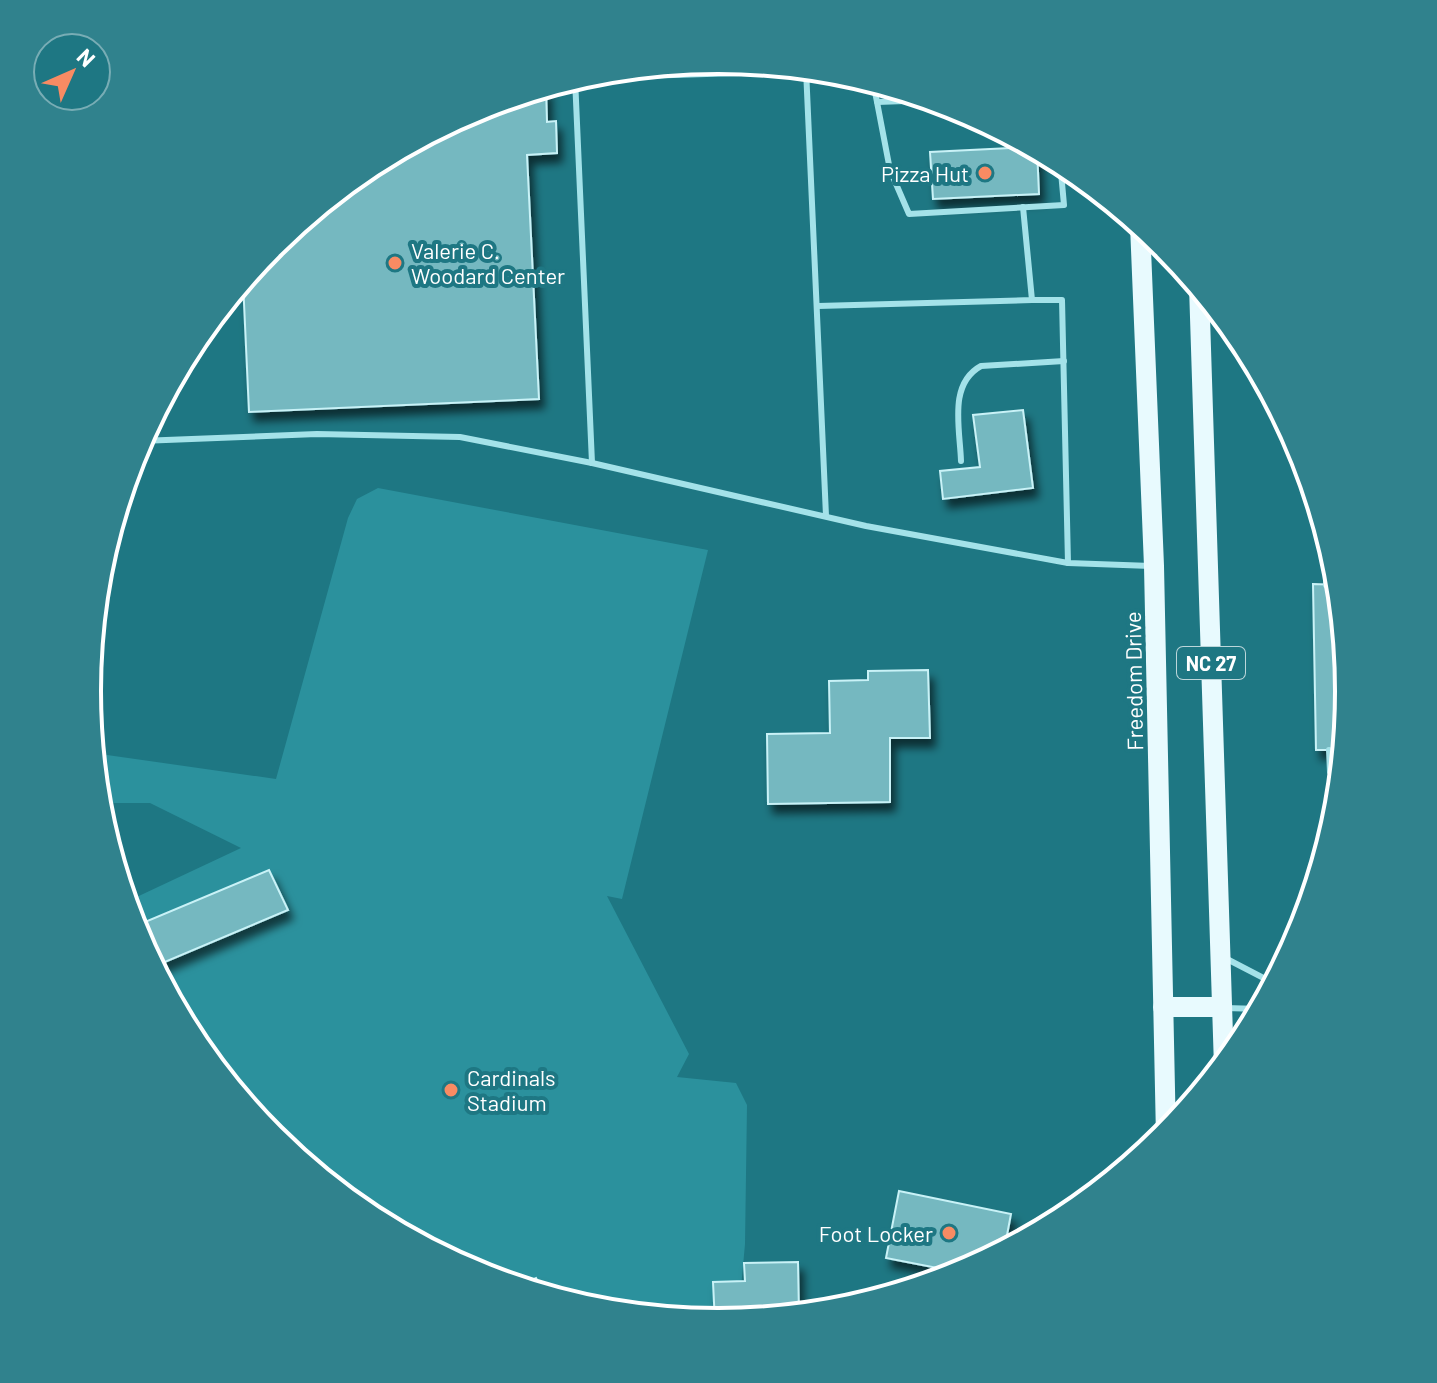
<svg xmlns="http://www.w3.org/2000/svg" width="1437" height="1383" viewBox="0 0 1437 1383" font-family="Barlow,sans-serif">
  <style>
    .green { fill: #2b919d }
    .building { fill: #74b8c0; stroke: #c9f2f7; stroke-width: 2; filter: url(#shadow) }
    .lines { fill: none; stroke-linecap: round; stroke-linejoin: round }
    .path { stroke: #a4e2e9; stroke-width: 5; stroke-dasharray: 4 6; stroke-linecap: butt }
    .lane { stroke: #a4e2e9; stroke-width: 6 }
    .primary { stroke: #e8fafe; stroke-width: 20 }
    .poi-dot { fill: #f88b63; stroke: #1e7783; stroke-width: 3 }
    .labels { text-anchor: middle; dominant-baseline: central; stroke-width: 8; stroke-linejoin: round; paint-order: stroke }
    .shield { fill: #1e7783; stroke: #bcd6da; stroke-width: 2 }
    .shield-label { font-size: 20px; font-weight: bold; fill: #fff }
    .poi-label { font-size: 22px; fill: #fff; stroke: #1e7783; text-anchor: end }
    .street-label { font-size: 22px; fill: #fff; stroke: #1e7783 }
    .rim { fill: none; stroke: #fff; stroke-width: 4 }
  </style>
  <defs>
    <filter id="shadow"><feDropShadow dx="5" dy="9" stdDeviation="4" flood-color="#0009"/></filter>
  </defs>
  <rect width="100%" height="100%" fill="#1e7783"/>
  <path class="green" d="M378 488 708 550 622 899 607 896 689 1054 677 1077 736 1083 747 1105 745 1244 738 1321 718 1323C636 1315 553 1307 476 1274 322 1209 175 1064 126 902L241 848 150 803H98L93 753 276 779 348 518 357 499Z"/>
  <g class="building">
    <polygon points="546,87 547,122 556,121 557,153 527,155 539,399 249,412 243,281 272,245 368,166 477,108"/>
    <polygon points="1033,147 1037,149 1039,194 933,199 930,152"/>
    <polygon points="1023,410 1033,488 943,499 940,471 980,467 973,415"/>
    <polygon points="1313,584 1340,585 1350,692 1342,750 1316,750"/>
    <polygon points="928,670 930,738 890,738 890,802 768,804 767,734 830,733 829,681 868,680 868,671"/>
    <polygon points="269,870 288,910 153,967 133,927"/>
    <polygon points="899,1191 1011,1214 1004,1251 963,1273 886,1258"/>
    <polygon points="798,1262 799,1315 715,1323 713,1282 745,1281 744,1263"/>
    <polygon points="536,1278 543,1295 515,1287"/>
  </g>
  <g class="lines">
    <polyline class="path" points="1017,138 1017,140"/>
    <g class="lane">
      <polyline points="806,69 826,516"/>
      <polyline points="575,78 592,463"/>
      <polyline points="575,78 806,71"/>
      <polyline points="873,82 877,102 933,100"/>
      <polyline points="877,102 890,170 909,214 1064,205 1060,161"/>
      <polyline points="1032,300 1062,300 1068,563"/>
      <polyline points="818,306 1032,300 1023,207"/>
      <polyline points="140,441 317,434 460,437 592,463 866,526 1068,563 1151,566"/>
      <path d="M961 461C960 429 948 384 981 366L1064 361"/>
      <polyline points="1326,585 1328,537"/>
      <polyline points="1329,750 1330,772 1341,784"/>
      <polyline points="1225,958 1275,984"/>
      <polyline points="1225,1008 1261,1009"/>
    </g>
    <g class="primary">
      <polyline points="1140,225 1154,566 1166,1137"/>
      <polyline points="1199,286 1224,1067"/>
      <polyline points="1163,1007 1221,1007"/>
    </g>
  </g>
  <g class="poi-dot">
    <circle cx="985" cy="173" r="8"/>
    <circle cx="395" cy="263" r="8"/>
    <circle cx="451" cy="1090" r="8"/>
    <circle cx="949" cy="1233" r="8"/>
  </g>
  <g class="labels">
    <rect class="shield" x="1177" y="647" width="68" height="32" rx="6"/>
    <g class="shield-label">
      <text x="1211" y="663">NC 27</text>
    </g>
    <g class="poi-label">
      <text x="969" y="173">Pizza Hut</text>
      <text x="411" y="250" text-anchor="start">Valerie C.<tspan x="411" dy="25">Woodard Center</tspan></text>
      <text x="467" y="1077" text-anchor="start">Cardinals<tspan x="467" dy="25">Stadium</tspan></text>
      <text x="933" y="1233">Foot Locker</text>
    </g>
    <g class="street-label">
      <text transform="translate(1133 681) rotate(-91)">Freedom Drive</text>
    </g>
  </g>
  <path d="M0 0H1437V1383H0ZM101 691a617 617 0 1 1 1234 0a617 617 0 1 1-1234 0Z" fill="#30828d" fill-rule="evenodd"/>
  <path class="rim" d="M101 691a617 617 0 1 1 1234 0a617 617 0 1 1-1234 0Z"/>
  <g transform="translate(72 72) rotate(45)"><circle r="38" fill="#1e7783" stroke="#78adb5" stroke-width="2"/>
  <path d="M0-6L14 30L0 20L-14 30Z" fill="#f88b63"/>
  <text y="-12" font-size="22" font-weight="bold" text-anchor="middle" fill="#ffffff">N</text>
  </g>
</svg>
